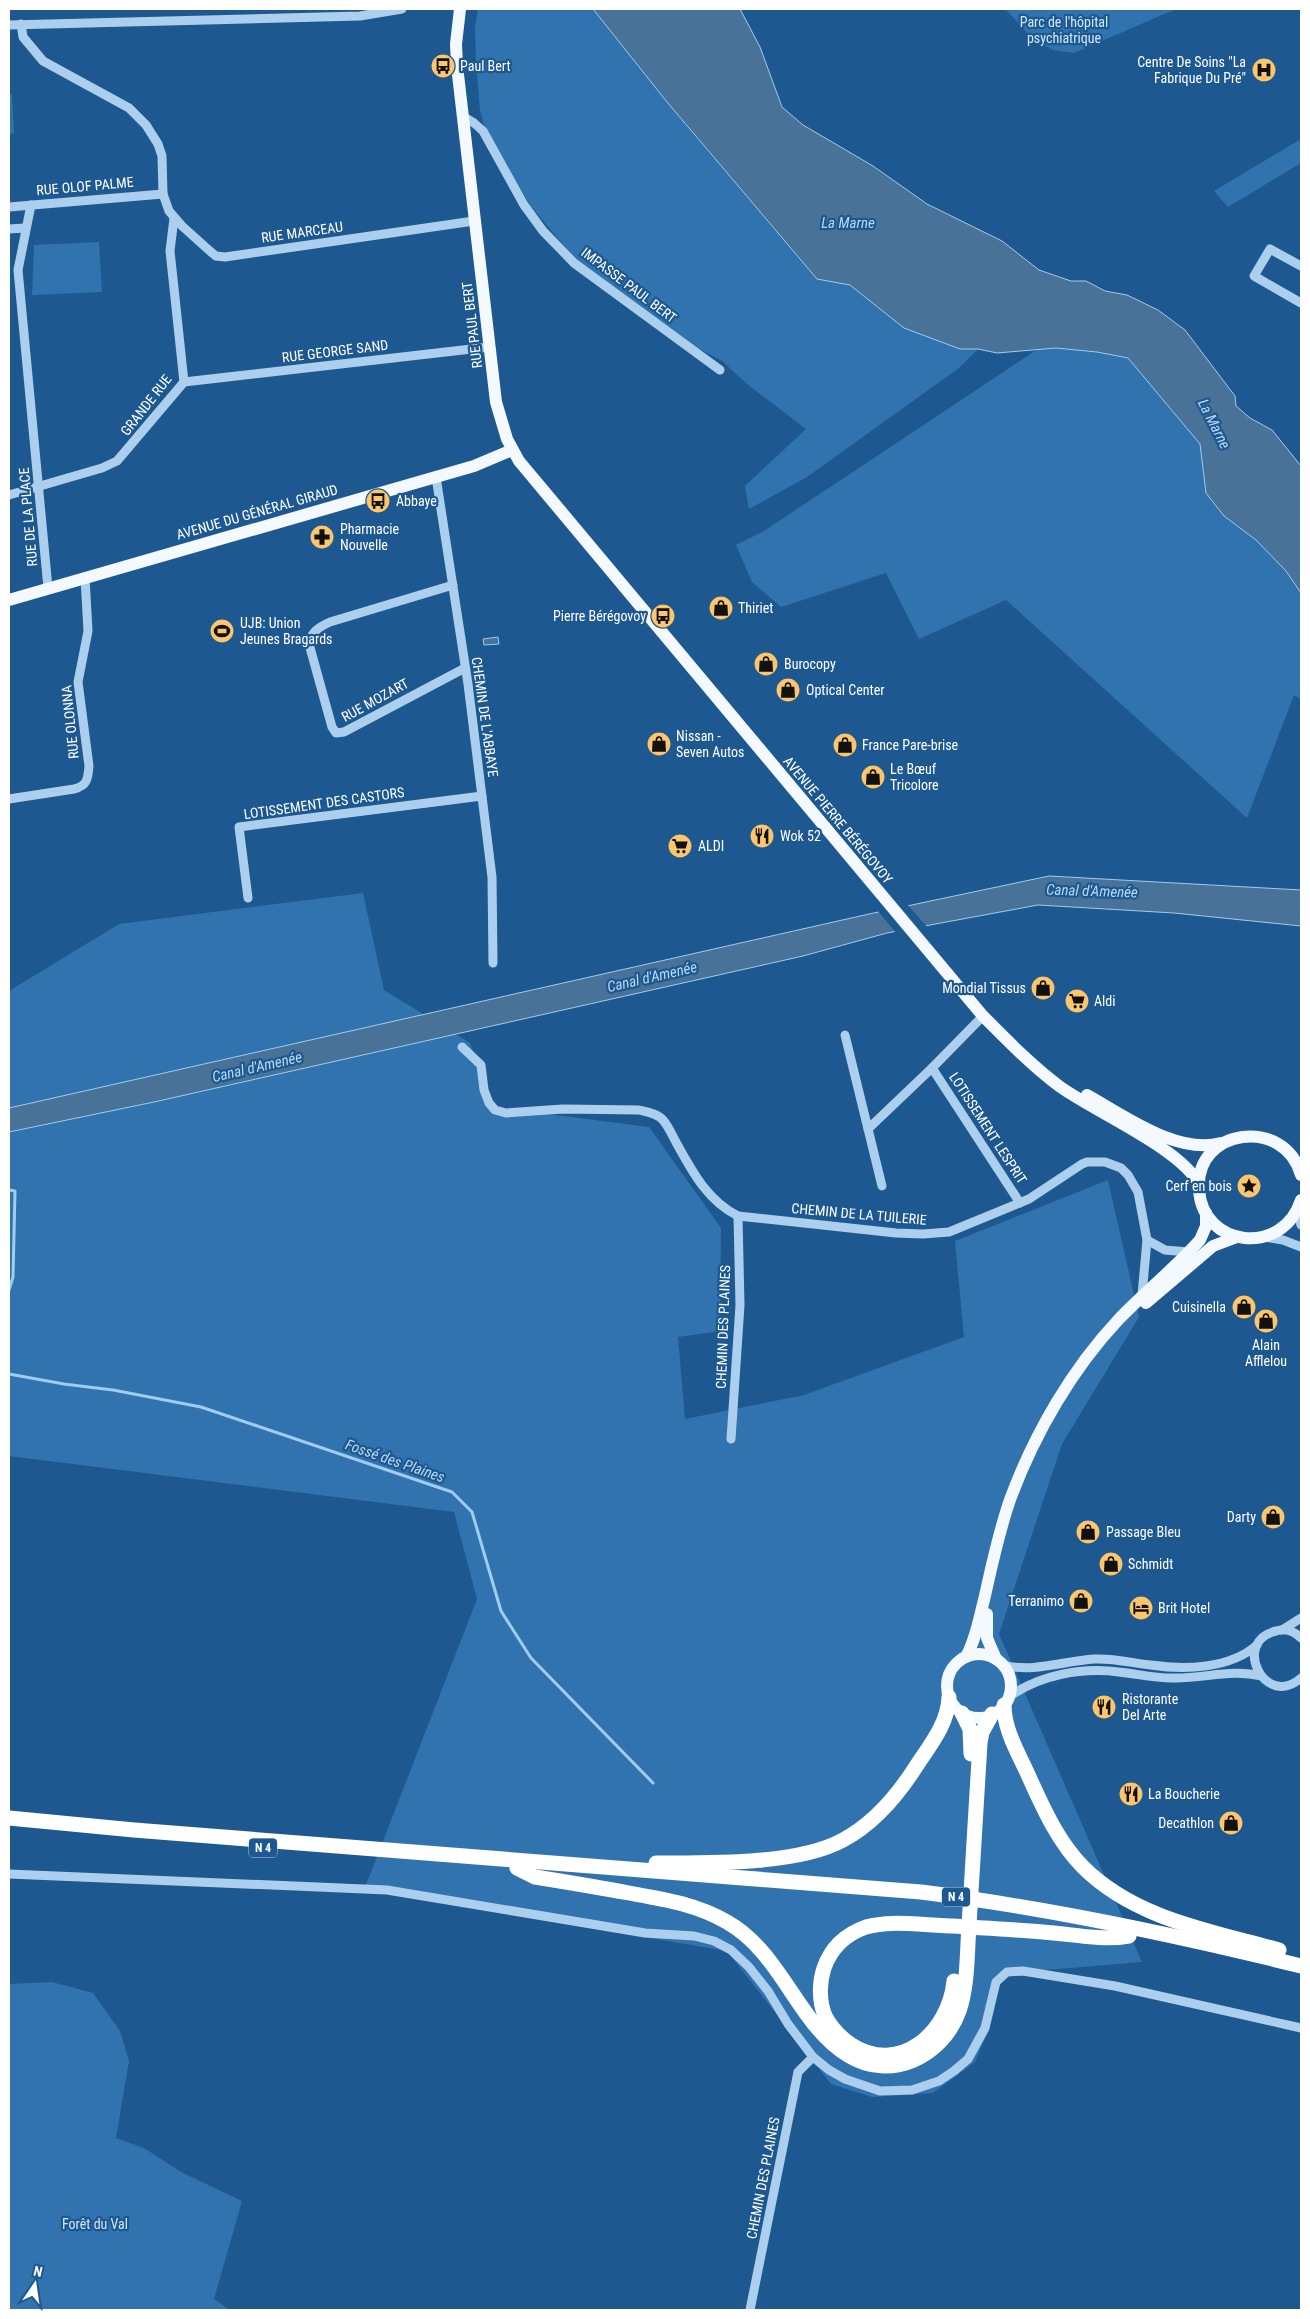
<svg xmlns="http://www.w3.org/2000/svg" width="1310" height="2319" viewBox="0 0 1310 2319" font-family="'Roboto Condensed',sans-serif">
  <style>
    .green { fill: #3173ae }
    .water { fill: #497299; stroke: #a0ccef }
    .pier { fill: #1d5990 }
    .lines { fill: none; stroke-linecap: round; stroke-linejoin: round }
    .stream { stroke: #a0ccef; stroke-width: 3 }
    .minor { stroke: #adcfee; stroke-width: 9 }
    .major { stroke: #f3f9ff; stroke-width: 12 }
    .highway { stroke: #fff; stroke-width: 15 }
    .labels { text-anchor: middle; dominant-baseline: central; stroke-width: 4.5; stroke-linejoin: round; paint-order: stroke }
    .shield { fill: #1d5990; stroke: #bbcdde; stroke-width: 1 }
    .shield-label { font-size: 12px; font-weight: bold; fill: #fff }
    .park-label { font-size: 14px; fill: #d2e8fa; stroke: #1d5990 }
    .poi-label { font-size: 14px; fill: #fff; stroke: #1d5990; text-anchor: start }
    .street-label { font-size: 14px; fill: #fff; stroke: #1d5990 }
    .water-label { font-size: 15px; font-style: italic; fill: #b9d9f4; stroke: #1d5990 }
  </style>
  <rect width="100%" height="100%" fill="#1d5990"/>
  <g class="green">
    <polygon points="478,9 593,9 690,130 817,279 850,285 904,326 924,335 978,349 959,368 807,477 749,509 745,486 806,429 747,384 722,361 698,348 592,273 575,259 530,205 484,125 480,110 476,63 475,27"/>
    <polygon points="1005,9 1176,9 1074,53 1053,50 1035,41"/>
    <polygon points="9,94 12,94 14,133 9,134"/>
    <polygon points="1301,139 1301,163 1228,207 1214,191"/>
    <polygon points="99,242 102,292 32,295 34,245"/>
    <polygon points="1056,348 1097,352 1128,358 1200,444 1206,493 1224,516 1256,540 1286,571 1301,593 1301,700 1294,695 1247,818 1006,600 919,639 886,573 781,607 752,582 736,545 764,531 1038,349"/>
    <polygon points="363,893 384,990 470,1043 493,1107 649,1127 721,1228 720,1331 678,1337 685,1419 804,1395 964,1337 955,1241 1108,1180 1139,1317 1062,1444 999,1634 1142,1962 999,1974 988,2032 975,2062 933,2093 872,2097 831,2084 727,1951 364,1890 477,1599 454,1512 9,1456 9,991 119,924"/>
    <polygon points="52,1982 93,1993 120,2031 129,2061 116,2138 144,2148 181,2172 242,2201 214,2299 230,2310 9,2310 9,1984"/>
  </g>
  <g class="water">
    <polygon points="593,9 740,9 760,47 782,107 803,125 873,166 927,204 1002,241 1039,270 1071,281 1086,281 1105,291 1127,295 1158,310 1185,330 1235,396 1236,406 1250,418 1272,430 1301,466 1301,593 1286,571 1256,540 1224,516 1206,493 1200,444 1128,358 1097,352 1056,348 997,353 978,349 960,349 904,328 850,285 817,279 667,102"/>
    <polygon points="498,637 499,644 484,645 483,639"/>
    <polygon points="1049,876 1301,890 1301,926 1174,913 1038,905 887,933 803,956 154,1102 9,1132 9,1108 869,914"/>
  </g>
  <polygon class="pier" points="907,904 928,928 897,934 877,910"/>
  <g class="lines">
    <g class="stream">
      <polyline points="9,1190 15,1191 13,1277 9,1290"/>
      <polyline points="9,1374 64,1384 113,1390 201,1407 452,1492 472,1512 501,1611 531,1658 653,1783"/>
    </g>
    <g class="minor">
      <polyline points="21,24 23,37 43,61 129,108 146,125 158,144 162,156 163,194 169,211 182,226 211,252 216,256 225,257 474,221"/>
      <polyline points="9,25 360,16 402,9"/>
      <polyline points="462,116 474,123 483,131 524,205 543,231 574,263 720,370"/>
      <polyline points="31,205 18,270 48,588"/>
      <polyline points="9,207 163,194"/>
      <polyline points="9,229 25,228"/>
      <polyline points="1301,266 1270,249 1254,276 1301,303"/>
      <polyline points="184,382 489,347"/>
      <polyline points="436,477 468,684 492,877 493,963"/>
      <polyline points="9,495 102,468 117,461 184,382 170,251 174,218"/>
      <path d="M453 585 330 622C319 627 311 632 309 644L332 727 336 733 344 732 465 668"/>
      <path d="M9 799 74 789C87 786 88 779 89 766L78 682 88 631 85 578"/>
      <polyline points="248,898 239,827 482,796"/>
      <polyline points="845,1035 882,1186"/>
      <path d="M462 1047 481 1065 484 1090 489 1103 495 1110 506 1113 563 1109 639 1110C647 1112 658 1114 663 1120 669 1127 673 1137 677 1144 693 1173 708 1201 738 1216L896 1233 923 1234 949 1232 1029 1199 1082 1164 1087 1162H1105L1121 1168 1128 1175 1138 1192 1147 1240 1142 1295"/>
      <polyline points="932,1068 983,1016"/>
      <polyline points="868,1129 932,1068 1020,1203"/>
      <polyline points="1297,1212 1301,1225"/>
      <polyline points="1264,1237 1283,1240 1301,1247"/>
      <polyline points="1147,1240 1165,1250 1188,1252"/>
      <polyline points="731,1439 740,1305 738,1216"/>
      <polyline points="1282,1630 1301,1618"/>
      <path d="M1301 1638C1294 1631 1285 1628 1276 1631 1231 1641 1265 1710 1301 1678"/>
      <path d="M1003 1665C1034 1673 1063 1661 1094 1659 1114 1658 1132 1663 1151 1665 1184 1670 1230 1669 1257 1645"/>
      <path d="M1009 1697C1039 1675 1082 1667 1119 1672 1138 1674 1157 1679 1176 1678 1206 1678 1232 1669 1261 1676"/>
      <polyline points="9,1874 387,1890 645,1933 694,1936 714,1941 731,1950 749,1967 768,1991 788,2024 813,2057 829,2070 845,2079 880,2091 912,2090 939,2081 954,2071 968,2059 985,2028 996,1982 1007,1972 1023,1971 1115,1986 1301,2028"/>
      <polyline points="750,2310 798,2072 813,2057"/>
    </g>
    <g class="major">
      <path d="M460 9 456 44 457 66 496 402 507 439 519 461 983 1016C1007 1040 1032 1066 1059 1086 1093 1111 1184 1150 1199 1185"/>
      <polyline points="9,600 474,466 512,450"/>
      <path d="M1087 1095C1125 1116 1177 1155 1221 1143"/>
      <path d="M1301 1175C1285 1116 1195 1128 1199 1189 1202 1248 1283 1257 1301 1200"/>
      <polyline points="1146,1303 1213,1246 1237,1237"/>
      <polyline points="987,1614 987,1638 996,1659"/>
      <circle cx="979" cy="1686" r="32"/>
      <path d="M966 1657C976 1639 979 1619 984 1600 992 1565 999 1530 1011 1497 1035 1433 1072 1369 1119 1319 1145 1292 1175 1268 1200 1240L1206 1226V1213"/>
    </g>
    <g class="highway">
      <path d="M1004 1705C1004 1731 1020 1756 1030 1779 1044 1810 1059 1843 1083 1867 1135 1919 1211 1931 1279 1950"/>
      <polyline points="962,1713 970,1729 971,1754"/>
      <path d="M9 1818 134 1830 921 1892C1049 1908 1176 1935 1301 1966"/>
      <path d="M656 1863C708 1863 798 1865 843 1840 875 1823 898 1795 917 1765 931 1744 948 1723 949 1697"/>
      <path d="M517 1868 535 1877C566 1882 597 1887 629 1893 663 1899 696 1904 727 1922 782 1953 798 2025 848 2055 891 2082 943 2056 959 2011 968 1985 967 1952 969 1925 973 1864 976 1804 980 1743L982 1732 992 1714"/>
      <path d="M954 1981C949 2032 900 2077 850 2044 840 2037 831 2027 825 2016 819 2001 819 1983 824 1968 831 1948 846 1934 866 1927 887 1921 911 1924 933 1925 970 1927 1006 1929 1043 1932 1072 1934 1101 1941 1129 1936"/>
    </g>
  </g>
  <defs>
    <symbol id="bus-disc" viewBox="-11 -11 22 22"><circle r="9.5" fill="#fdc66b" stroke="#1d5990"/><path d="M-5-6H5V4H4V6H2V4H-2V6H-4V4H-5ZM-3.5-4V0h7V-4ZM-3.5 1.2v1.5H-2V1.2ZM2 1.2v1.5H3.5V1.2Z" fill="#111"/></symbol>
    <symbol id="hospital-disc" viewBox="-11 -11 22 22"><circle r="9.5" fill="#fdc66b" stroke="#1d5990"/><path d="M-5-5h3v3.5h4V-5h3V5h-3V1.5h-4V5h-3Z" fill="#111"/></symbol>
    <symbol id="pharmacy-disc" viewBox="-11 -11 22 22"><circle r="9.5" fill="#fdc66b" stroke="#1d5990"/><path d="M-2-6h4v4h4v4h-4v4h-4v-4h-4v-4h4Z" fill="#111"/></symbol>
    <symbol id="shop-disc" viewBox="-11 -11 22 22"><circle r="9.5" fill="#fdc66b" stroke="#1d5990"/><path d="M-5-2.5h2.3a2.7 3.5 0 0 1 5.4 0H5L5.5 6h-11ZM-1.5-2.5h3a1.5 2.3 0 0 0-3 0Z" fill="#111"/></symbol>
    <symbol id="stadium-disc" viewBox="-11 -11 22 22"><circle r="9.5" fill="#fdc66b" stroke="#1d5990"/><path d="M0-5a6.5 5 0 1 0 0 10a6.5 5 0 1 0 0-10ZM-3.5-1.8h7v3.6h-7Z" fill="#111"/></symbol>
    <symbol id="restaurant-disc" viewBox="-11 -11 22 22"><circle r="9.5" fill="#fdc66b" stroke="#1d5990"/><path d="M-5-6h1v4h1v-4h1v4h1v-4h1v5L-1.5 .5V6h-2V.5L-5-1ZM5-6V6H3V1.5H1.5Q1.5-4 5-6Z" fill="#111"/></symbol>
    <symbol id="supermarket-disc" viewBox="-11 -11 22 22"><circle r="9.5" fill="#fdc66b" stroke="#1d5990"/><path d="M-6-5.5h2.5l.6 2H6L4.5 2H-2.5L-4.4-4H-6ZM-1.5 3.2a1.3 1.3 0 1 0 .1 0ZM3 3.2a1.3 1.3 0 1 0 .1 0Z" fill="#111"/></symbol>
    <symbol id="sight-disc" viewBox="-11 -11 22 22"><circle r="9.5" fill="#fdc66b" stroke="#1d5990"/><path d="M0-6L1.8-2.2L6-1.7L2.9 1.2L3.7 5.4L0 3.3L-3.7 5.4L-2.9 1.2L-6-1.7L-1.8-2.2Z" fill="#111"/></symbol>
    <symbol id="hotel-disc" viewBox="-11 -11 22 22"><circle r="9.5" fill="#fdc66b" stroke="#1d5990"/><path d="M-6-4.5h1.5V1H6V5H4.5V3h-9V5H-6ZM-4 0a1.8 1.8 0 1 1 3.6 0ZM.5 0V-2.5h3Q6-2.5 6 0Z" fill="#111"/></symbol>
  </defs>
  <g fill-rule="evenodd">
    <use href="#bus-disc" x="429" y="52" width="28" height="28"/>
    <use href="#hospital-disc" x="1250" y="56" width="28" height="28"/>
    <use href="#bus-disc" x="364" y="487" width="28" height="28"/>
    <use href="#pharmacy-disc" x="308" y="523" width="28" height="28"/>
    <use href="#shop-disc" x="707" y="594" width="28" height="28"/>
    <use href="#bus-disc" x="649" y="602" width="28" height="28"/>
    <use href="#stadium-disc" x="208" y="617" width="28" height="28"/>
    <use href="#shop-disc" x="752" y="650" width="28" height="28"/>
    <use href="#shop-disc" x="774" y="676" width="28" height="28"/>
    <use href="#shop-disc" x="645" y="730" width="28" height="28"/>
    <use href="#shop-disc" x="831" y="731" width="28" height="28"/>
    <use href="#shop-disc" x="859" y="763" width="28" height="28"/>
    <use href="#restaurant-disc" x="748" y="822" width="28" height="28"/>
    <use href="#supermarket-disc" x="666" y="832" width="28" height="28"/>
    <use href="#shop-disc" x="1029" y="974" width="28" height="28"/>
    <use href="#supermarket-disc" x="1063" y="987" width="28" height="28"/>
    <use href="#sight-disc" x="1235" y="1172" width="28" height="28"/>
    <use href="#shop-disc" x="1230" y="1293" width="28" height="28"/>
    <use href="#shop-disc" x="1252" y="1307" width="28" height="28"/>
    <use href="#shop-disc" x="1259" y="1503" width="28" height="28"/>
    <use href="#shop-disc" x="1074" y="1518" width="28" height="28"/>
    <use href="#shop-disc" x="1097" y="1550" width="28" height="28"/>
    <use href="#shop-disc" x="1067" y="1587" width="28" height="28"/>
    <use href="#hotel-disc" x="1127" y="1594" width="28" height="28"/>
    <use href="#restaurant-disc" x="1090" y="1693" width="28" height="28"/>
    <use href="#restaurant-disc" x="1117" y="1780" width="28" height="28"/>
    <use href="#shop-disc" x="1217" y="1809" width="28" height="28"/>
  </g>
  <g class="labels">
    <g class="shield">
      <rect x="249" y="1838.5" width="28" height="19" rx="4"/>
      <rect x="942" y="1887.5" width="28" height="19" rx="4"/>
    </g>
    <g class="shield-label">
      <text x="263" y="1848">N 4</text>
      <text x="956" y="1897">N 4</text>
    </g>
    <g class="park-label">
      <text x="1064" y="22">Parc de l'hôpital<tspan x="1064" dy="16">psychiatrique</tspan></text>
      <text x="95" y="2224">Forêt du Val</text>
    </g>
    <g class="poi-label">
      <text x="1246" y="62" text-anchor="end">Centre De Soins "La<tspan x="1246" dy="16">Fabrique Du Pré"</tspan></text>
      <text x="460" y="66">Paul Bert</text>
      <text x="396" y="501">Abbaye</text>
      <text x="340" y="529">Pharmacie<tspan x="340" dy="16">Nouvelle</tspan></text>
      <text x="738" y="608">Thiriet</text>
      <text x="646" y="616" text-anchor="end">Pierre Bérégovoy</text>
      <text x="240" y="623">UJB: Union<tspan x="240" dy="16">Jeunes Bragards</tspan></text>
      <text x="784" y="664">Burocopy</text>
      <text x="806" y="690">Optical Center</text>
      <text x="676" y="736">Nissan -<tspan x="676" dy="16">Seven Autos</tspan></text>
      <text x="862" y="745">France Pare-brise</text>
      <text x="890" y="769">Le Bœuf<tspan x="890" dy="16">Tricolore</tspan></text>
      <text x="780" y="836">Wok 52</text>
      <text x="698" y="846">ALDI</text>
      <text x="1026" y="988" text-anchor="end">Mondial Tissus</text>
      <text x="1094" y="1001">Aldi</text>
      <text x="1232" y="1186" text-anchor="end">Cerf en bois</text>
      <text x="1226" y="1307" text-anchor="end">Cuisinella</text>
      <text x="1266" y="1345" text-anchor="middle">Alain<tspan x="1266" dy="16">Afflelou</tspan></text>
      <text x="1256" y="1517" text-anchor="end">Darty</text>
      <text x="1106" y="1532">Passage Bleu</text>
      <text x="1128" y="1564">Schmidt</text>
      <text x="1064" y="1601" text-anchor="end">Terranimo</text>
      <text x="1158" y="1608">Brit Hotel</text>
      <text x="1122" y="1699">Ristorante<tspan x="1122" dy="16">Del Arte</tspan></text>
      <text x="1148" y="1794">La Boucherie</text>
      <text x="1214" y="1823" text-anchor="end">Decathlon</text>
    </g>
    <g class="street-label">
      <text transform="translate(85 186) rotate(-5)">RUE OLOF PALME</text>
      <text transform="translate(302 232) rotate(-8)">RUE MARCEAU</text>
      <text transform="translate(629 285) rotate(37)">IMPASSE PAUL BERT</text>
      <text transform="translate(472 325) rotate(-97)">RUE PAUL BERT</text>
      <text transform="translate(335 351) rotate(-7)">RUE GEORGE SAND</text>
      <text transform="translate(146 405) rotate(-52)">GRANDE RUE</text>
      <text transform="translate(257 512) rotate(-16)">AVENUE DU GÉNÉRAL GIRAUD</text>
      <text transform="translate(28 517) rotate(-95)">RUE DE LA PLACE</text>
      <text transform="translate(375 700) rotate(-29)">RUE MOZART</text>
      <text transform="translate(485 717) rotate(82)">CHEMIN DE L'ABBAYE</text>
      <text transform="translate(70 722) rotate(-96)">RUE OLONNA</text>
      <text transform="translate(324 803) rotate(-8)">LOTISSEMENT DES CASTORS</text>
      <text transform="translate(838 820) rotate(50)">AVENUE PIERRE BÉRÉGOVOY</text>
      <text transform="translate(988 1128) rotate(57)">LOTISSEMENT LESPRIT</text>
      <text transform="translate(859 1214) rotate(5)">CHEMIN DE LA TUILERIE</text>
      <text transform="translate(723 1327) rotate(-88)">CHEMIN DES PLAINES</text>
      <text transform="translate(763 2178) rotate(-79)">CHEMIN DES PLAINES</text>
    </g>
    <g class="water-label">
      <text x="848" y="223">La Marne</text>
      <text transform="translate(1214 424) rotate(63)">La Marne</text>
      <text transform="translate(1092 891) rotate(2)">Canal d'Amenée</text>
      <text transform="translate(652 977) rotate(-13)">Canal d'Amenée</text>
      <text transform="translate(257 1067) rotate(-13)">Canal d'Amenée</text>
      <text transform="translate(395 1461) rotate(19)">Fossé des Plaines</text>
    </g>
  </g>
  <rect width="1310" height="2319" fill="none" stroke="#ffffff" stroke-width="20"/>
  <g transform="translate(35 2284) rotate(13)" stroke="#1d5990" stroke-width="4" paint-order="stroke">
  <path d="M0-4L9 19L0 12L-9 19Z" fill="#ffffff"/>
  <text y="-8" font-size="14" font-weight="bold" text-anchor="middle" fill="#ffffff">N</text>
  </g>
</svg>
